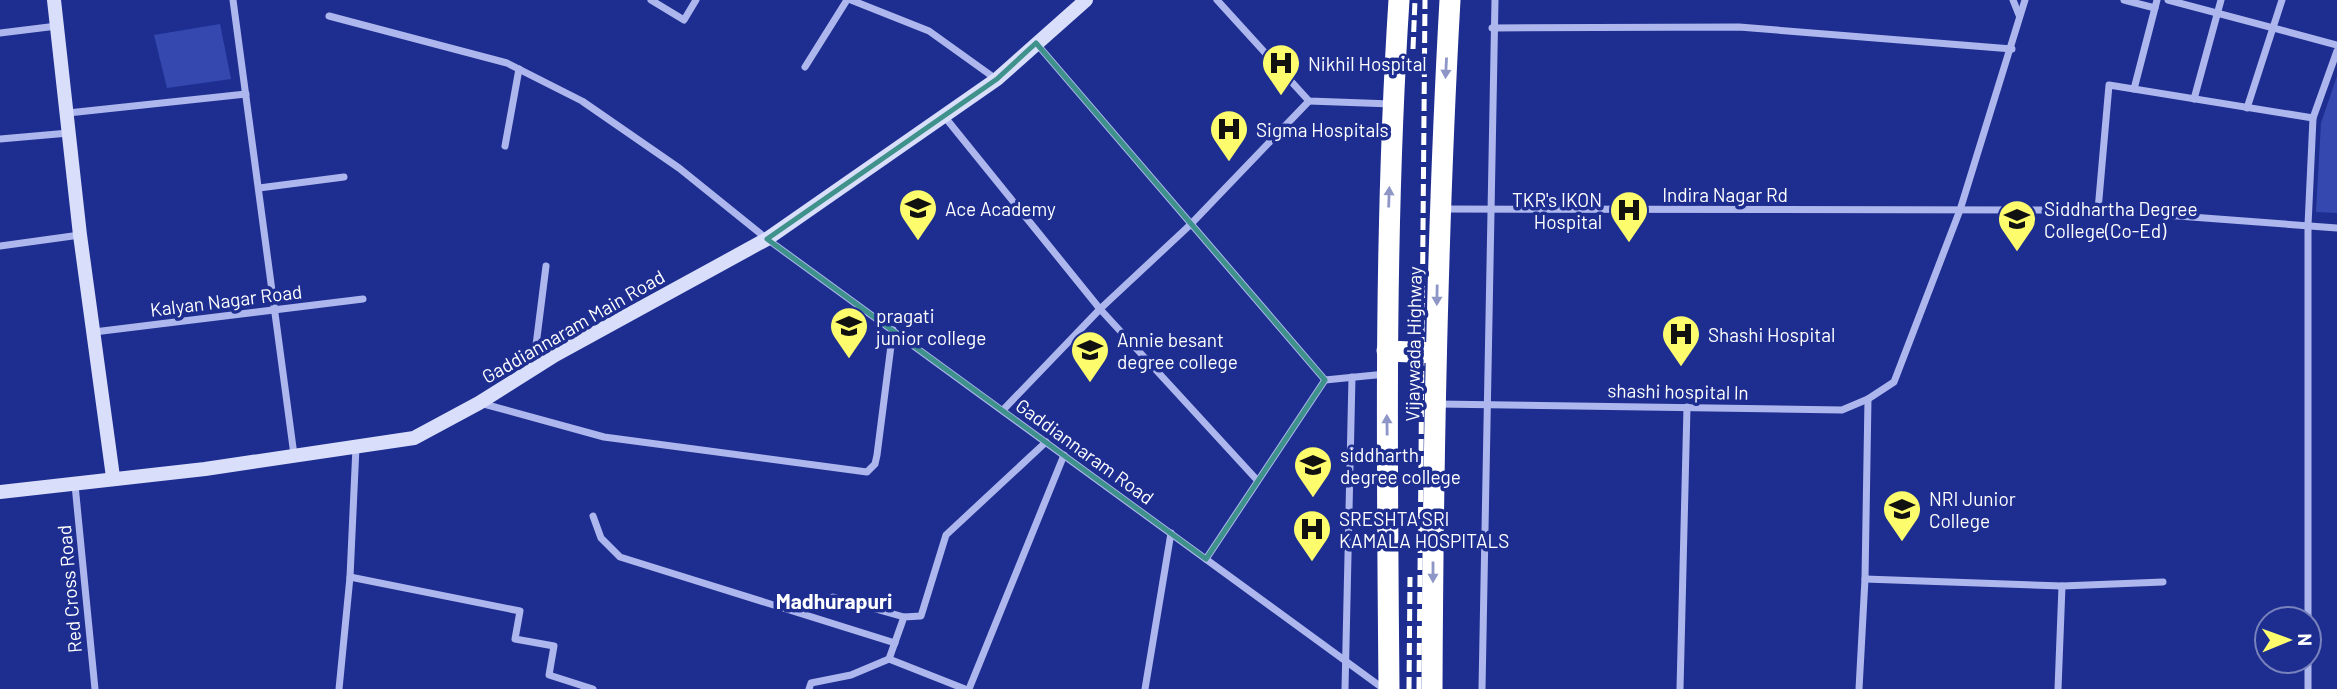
<svg xmlns="http://www.w3.org/2000/svg" width="2337" height="689" viewBox="0 0 2337 689" font-family="Barlow,sans-serif">
  <style>
    .green { fill: #3548af }
    .lines { fill: none; stroke-linecap: round; stroke-linejoin: round }
    .street { stroke: #adb7ed; stroke-width: 7 }
    .secondary { stroke: #d9defa; stroke-width: 14 }
    .highway { stroke: #fff; stroke-width: 21 }
    .rail { stroke: #fff; stroke-width: 5; stroke-dasharray: 12 5; stroke-linecap: butt }
    .oneway { fill: #8e96c8 }
    .marked { fill: none; stroke: #3f918b; stroke-width: 5; stroke-linejoin: round }
    .labels { text-anchor: middle; dominant-baseline: central; stroke-width: 7; stroke-linejoin: round; paint-order: stroke }
    .poi-label { font-size: 19px; fill: #fff; stroke: #1e2e90; text-anchor: start }
    .street-label { font-size: 19px; fill: #fff; stroke: #1e2e90 }
    .neighbourhood-label { font-size: 21px; font-weight: bold; fill: #fff; stroke: #1e2e90 }
  </style>
  <rect width="100%" height="100%" fill="#1e2e90"/>
  <g class="green">
    <polygon points="220,24 231,79 167,88 154,35"/>
    <polygon points="2337,76 2337,213 2316,212 2321,123"/>
  </g>
  <g class="lines">
    <g class="street">
      <polyline points="233,0 294,455"/>
      <polyline points="651,0 684,20 696,0"/>
      <polyline points="851,0 929,31 996,79"/>
      <polyline points="1217,0 1309,101 1392,104"/>
      <polyline points="2013,0 2019,15"/>
      <polyline points="2124,0 2155,8"/>
      <polyline points="2168,0 2337,45"/>
      <polyline points="329,16 507,63 582,101 679,168 767,239 1384,689"/>
      <polyline points="1492,28 1739,27 2012,49"/>
      <polyline points="0,33 57,26"/>
      <polyline points="1036,43 1325,380 1386,374"/>
      <polyline points="805,67 847,0"/>
      <polyline points="2134,89 2157,0"/>
      <polyline points="2194,99 2221,0"/>
      <polyline points="2247,108 2282,0"/>
      <polyline points="68,113 246,94"/>
      <polyline points="944,116 1100,309 1257,480"/>
      <polyline points="0,139 69,133"/>
      <polyline points="505,146 519,69"/>
      <polyline points="259,188 344,177"/>
      <polyline points="1442,209 2098,210 2337,228"/>
      <polyline points="2098,210 2109,85 2313,118"/>
      <polyline points="0,246 80,235"/>
      <polyline points="94,332 363,299"/>
      <polyline points="533,369 546,266"/>
      <polyline points="480,403 604,437 867,472 875,464 877,455 893,330"/>
      <polyline points="1437,404 1842,410 1868,399"/>
      <polyline points="1003,410 1100,309 1190,225 1309,101"/>
      <polyline points="75,485 95,689"/>
      <polyline points="593,516 601,538 620,557 895,643"/>
      <polyline points="1206,559 1325,380"/>
      <polyline points="350,577 520,611 515,639 554,646 549,675 593,689"/>
      <polyline points="1865,579 2062,586 2163,582"/>
      <polyline points="833,597 904,617"/>
      <polyline points="2308,619 2308,225 2313,118 2337,51"/>
      <polyline points="889,659 965,689"/>
      <polyline points="339,689 350,577 356,447"/>
      <polyline points="809,689 811,683 851,675 889,659 904,617 921,616 946,535 1046,442"/>
      <polyline points="969,689 1064,455"/>
      <polyline points="1145,689 1171,533"/>
      <polyline points="1345,689 1352,377"/>
      <polyline points="1482,689 1495,0"/>
      <polyline points="1680,689 1687,407"/>
      <polyline points="1859,689 1865,579 1868,399 1894,382 1960,210 2025,0"/>
      <polyline points="2058,689 2062,586"/>
      <polyline points="2308,689 2308,661"/>
    </g>
    <g class="secondary">
      <polyline points="54,0 80,235 113,477"/>
      <polyline points="0,492 205,469 414,438 479,403 555,355 767,239 997,79 1086,0"/>
    </g>
    <g class="highway">
      <polyline points="1387,351 1436,353"/>
      <path d="M1389 689C1387 459 1384 230 1399 0"/>
      <path d="M1432 689C1433 459 1437 230 1450 0"/>
    </g>
    <g class="rail">
      <polyline points="1413,49 1415,0"/>
      <polyline points="1409,689 1410,577"/>
      <polyline points="1419,689 1425,0"/>
    </g>
  </g>
  <defs><path id="oneway-solid" d="M-6-.8H1V-3.2L6.5 0L1 3.2V.8H-6Z" transform="scale(1.75)"/></defs>
  <g class="oneway">
    <use href="#oneway-solid" transform="translate(1446 68) rotate(93)"/>
    <use href="#oneway-solid" transform="translate(1389 197) rotate(-88)"/>
    <use href="#oneway-solid" transform="translate(1437 295) rotate(91)"/>
    <use href="#oneway-solid" transform="translate(1387 425) rotate(-91)"/>
    <use href="#oneway-solid" transform="translate(1433 572) rotate(90)"/>
  </g>
  <path class="marked" d="M1036 43 1325 380 1206 559 767 239 997 79Z"/>
  <defs>
    <symbol id="hospital-pin" viewBox="-11 -11 22 30"><path d="M0 17L-7.5 6A9.5 9.5 0 1 1 7.5 6Z" fill="#fcfc6c" stroke="#1e2e90"/><path d="M-5-5h3v3.5h4V-5h3V5h-3V1.5h-4V5h-3Z" fill="#111"/></symbol>
    <symbol id="university-pin" viewBox="-11 -11 22 30"><path d="M0 17L-7.5 6A9.5 9.5 0 1 1 7.5 6Z" fill="#fcfc6c" stroke="#1e2e90"/><path d="M0-5L7-2L0 1L-7-2ZM-4 1L0 2.5L4 1V4Q0 6-4 4Z" fill="#111"/></symbol>
  </defs>
  <g fill-rule="evenodd">
    <use href="#hospital-pin" x="1259" y="41" width="44" height="60"/>
    <use href="#hospital-pin" x="1207" y="107" width="44" height="60"/>
    <use href="#university-pin" x="896" y="186" width="44" height="60"/>
    <use href="#hospital-pin" x="1607" y="188" width="44" height="60"/>
    <use href="#university-pin" x="1995" y="197" width="44" height="60"/>
    <use href="#university-pin" x="827" y="304" width="44" height="60"/>
    <use href="#hospital-pin" x="1659" y="312" width="44" height="60"/>
    <use href="#university-pin" x="1068" y="328" width="44" height="60"/>
    <use href="#university-pin" x="1291" y="443" width="44" height="60"/>
    <use href="#university-pin" x="1880" y="487" width="44" height="60"/>
    <use href="#hospital-pin" x="1290" y="507" width="44" height="60"/>
  </g>
  <g class="labels">
    <g class="poi-label">
      <text x="1308" y="63">Nikhil Hospital</text>
      <text x="1256" y="129">Sigma Hospitals</text>
      <text x="1602" y="199" text-anchor="end">TKR's IKON<tspan x="1602" dy="22">Hospital</tspan></text>
      <text x="945" y="208">Ace Academy</text>
      <text x="2044" y="208">Siddhartha Degree<tspan x="2044" dy="22">College(Co-Ed)</tspan></text>
      <text x="876" y="315">pragati<tspan x="876" dy="22">junior college</tspan></text>
      <text x="1708" y="334">Shashi Hospital</text>
      <text x="1117" y="339">Annie besant<tspan x="1117" dy="22">degree college</tspan></text>
      <text x="1340" y="454">siddharth<tspan x="1340" dy="22">degree college</tspan></text>
      <text x="1929" y="498">NRI Junior<tspan x="1929" dy="22">College</tspan></text>
      <text x="1339" y="518">SRESHTA SRI<tspan x="1339" dy="22">KAMALA HOSPITALS</tspan></text>
    </g>
    <g class="street-label">
      <text x="1725" y="194">Indira Nagar Rd</text>
      <text transform="translate(226 300) rotate(-7)">Kalyan Nagar Road</text>
      <text transform="translate(573 326) rotate(-30)">Gaddiannaram Main Road</text>
      <text transform="translate(1413 344) rotate(-89)">Vijaywada Highway</text>
      <text transform="translate(1678 391) rotate(1)">shashi hospital ln</text>
      <text transform="translate(1085 451) rotate(36)">Gaddiannaram Road</text>
      <text transform="translate(69 589) rotate(-95)">Red Cross Road</text>
    </g>
    <g class="neighbourhood-label">
      <text x="834" y="600">Madhurapuri</text>
    </g>
  </g>
  <g transform="translate(2288 640) rotate(89)"><circle r="33" fill="#1e2e90" stroke="#7882bc" stroke-width="2"/>
  <path d="M0-5L12 26L0 18L-12 26Z" fill="#fcfc6c"/>
  <text y="-10" font-size="19" font-weight="bold" text-anchor="middle" fill="#ffffff">N</text>
  </g>
</svg>
